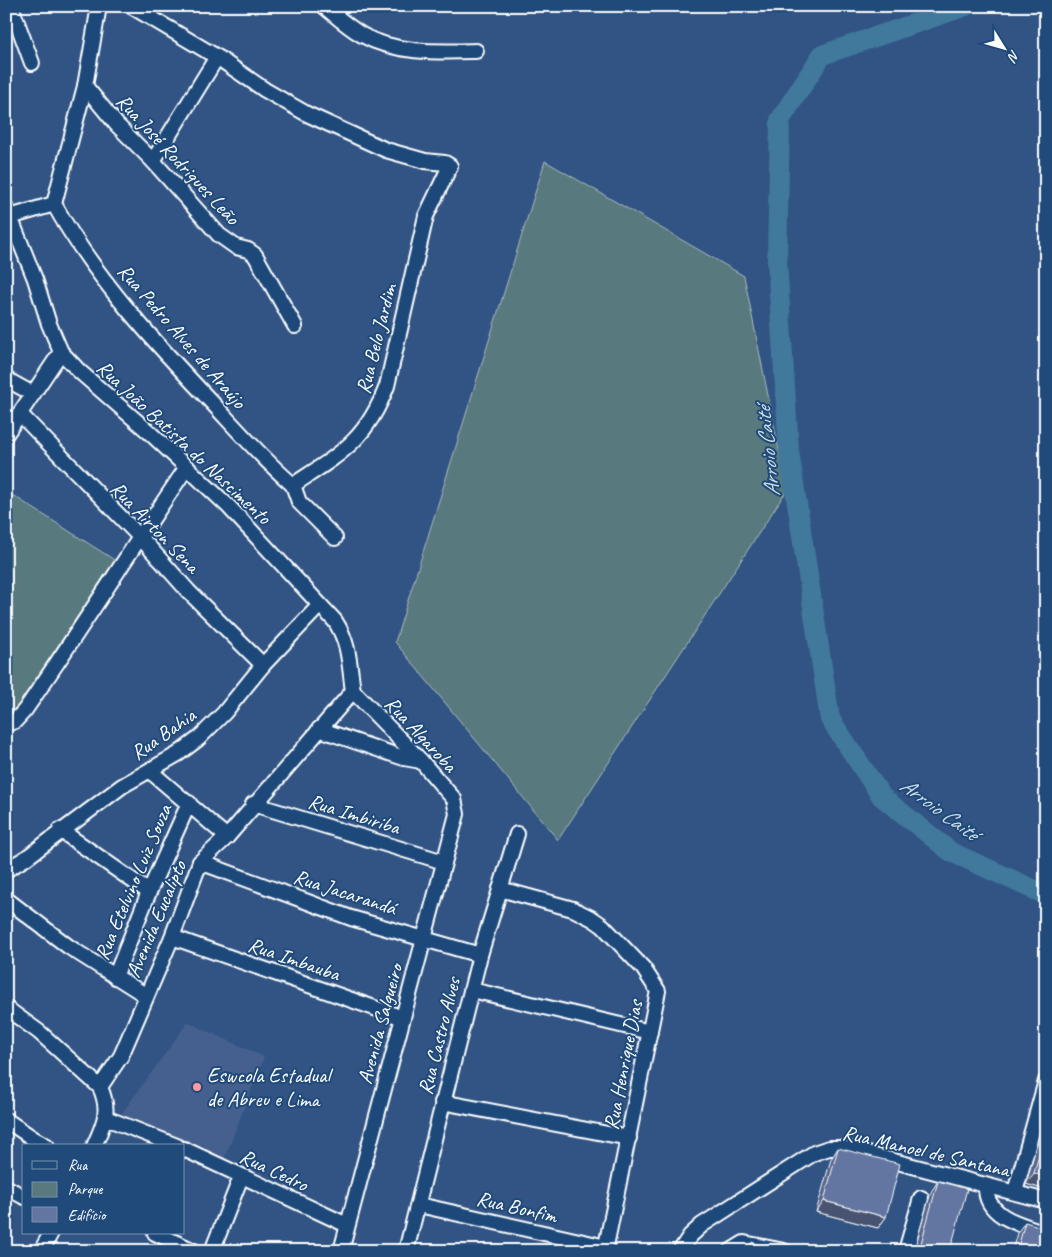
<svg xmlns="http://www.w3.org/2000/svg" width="1052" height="1257" viewBox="0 0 1052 1257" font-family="Caveat,sans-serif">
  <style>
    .built { fill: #44618f }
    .green { fill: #59797e; stroke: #acbcbe }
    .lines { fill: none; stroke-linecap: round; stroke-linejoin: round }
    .river { stroke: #41799c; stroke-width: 20 }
    .minor-casing { stroke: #fff; stroke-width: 18 }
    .minor { stroke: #1f4a7a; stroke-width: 14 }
    .wall { fill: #56658a; stroke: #fff }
    .shaded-wall { fill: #465271; stroke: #fff }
    .building { fill: #6475a1; stroke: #fff }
    .poi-dot { fill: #ff9aa2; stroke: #1f4a7a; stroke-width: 2 }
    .labels { text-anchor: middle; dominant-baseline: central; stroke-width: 4; stroke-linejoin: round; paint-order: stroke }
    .street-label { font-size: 21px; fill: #fff; stroke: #1f4a7a }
    .poi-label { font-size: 21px; fill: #fff; stroke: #1f4a7a; text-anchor: start }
    .water-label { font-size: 22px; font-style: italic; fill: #d0dee6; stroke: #1f4a7a }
  </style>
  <rect width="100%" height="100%" fill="#315484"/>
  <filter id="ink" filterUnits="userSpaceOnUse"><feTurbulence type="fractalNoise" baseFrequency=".02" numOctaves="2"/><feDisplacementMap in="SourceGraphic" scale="10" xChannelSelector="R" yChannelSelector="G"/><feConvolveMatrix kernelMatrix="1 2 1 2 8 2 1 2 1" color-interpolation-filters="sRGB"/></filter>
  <g filter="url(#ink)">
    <polygon class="built" points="188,1022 264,1057 223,1162 120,1116"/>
    <g class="green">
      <polygon points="545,161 744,276 787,490 558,840 395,642"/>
      <polygon points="6,491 116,561 12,722 6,719"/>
    </g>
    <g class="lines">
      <polyline class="river" points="966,6 822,55 780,120 777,260 789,451 830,719 882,797 951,852 1046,895"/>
      <defs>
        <g id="minor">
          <polyline points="11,6 32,63"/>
          <path d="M99 6 85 86 54 204C96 280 158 346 218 409 242 435 266 462 293 485"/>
          <path d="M131 6 217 57 265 90 307 114 386 150 425 161 445 163 450 166 426 216 387 386C366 441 340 454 293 485"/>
          <path d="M324 6C336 16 348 27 362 35 396 54 438 52 476 51"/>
          <polyline points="85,86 117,125 153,161 219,235 236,247 248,250 255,255 295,326"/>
          <polyline points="153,161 217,57"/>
          <path d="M6 207 35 279 49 324 61 352 79 371 149 432 229 507 335 621C350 644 349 664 353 691"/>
          <polyline points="10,217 54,204"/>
          <polyline points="6,379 33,394"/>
          <polyline points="20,414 140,537 189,592 263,665"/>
          <polyline points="6,434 61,352"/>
          <polyline points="293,485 299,502 335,538"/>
          <path d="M6 724 15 721 25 710C80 630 132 548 187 467"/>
          <polyline points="319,729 404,758 421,761"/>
          <polyline points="150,771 227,837"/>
          <polyline points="253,804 444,862"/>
          <polyline points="60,830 149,892"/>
          <polyline points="200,862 351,918 480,955"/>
          <polyline points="6,870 26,858 122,786 178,754 198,739 224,713 263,665 320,605"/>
          <polyline points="500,889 573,909 593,919 603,926 643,968 658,991 605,1251"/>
          <polyline points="6,899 69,947 145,995"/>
          <polyline points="172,937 403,1018"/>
          <polyline points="115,977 149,892 189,803"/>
          <polyline points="472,990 650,1032"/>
          <polyline points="6,1008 39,1032 100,1087"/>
          <polyline points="442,1102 629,1138"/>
          <polyline points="106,1118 177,1146"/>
          <polyline points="6,1120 34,1139 47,1146"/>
          <path d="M94 1146C104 1123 111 1112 100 1087L121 1056 172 937 200 862 227 837 353 691"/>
          <polyline points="184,1149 347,1225"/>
          <polyline points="6,1187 24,1197"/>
          <path d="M986 1187C985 1217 1022 1225 1046 1233"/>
          <polyline points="1015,1192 1046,1081"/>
          <polyline points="419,1205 606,1247"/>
          <polyline points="155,1233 194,1251"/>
          <polyline points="41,1251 51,1233"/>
          <polyline points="212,1251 241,1177"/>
          <polyline points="341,1251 457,814 454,799 446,790 421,761 353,691"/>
          <polyline points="406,1251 480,955 517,834"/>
          <polyline points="680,1251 690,1236 702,1225 814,1153 829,1148 844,1148 1046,1201"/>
          <polyline points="731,1251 744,1243 784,1251"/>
          <polyline points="906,1251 921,1198"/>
        </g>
      </defs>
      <use href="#minor" class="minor-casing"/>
      <use href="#minor" class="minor"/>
    </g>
    <g class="wall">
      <polygon points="1046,1111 1046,1190 1026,1184"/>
      <polygon points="838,1148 886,1217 878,1228 816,1212 831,1159"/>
      <polygon points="938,1181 950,1251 914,1251 931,1192"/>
      <polygon points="1025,1222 1046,1251 1012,1251 1017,1233"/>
    </g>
    <g class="shaded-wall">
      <polygon points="1034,1173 1046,1177 1046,1190 1026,1184"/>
      <polygon points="824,1201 886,1217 878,1228 816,1212"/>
    </g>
    <g class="building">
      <polygon points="1046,1129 1046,1177 1034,1173"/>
      <polygon points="838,1148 900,1164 886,1217 824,1201"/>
      <polygon points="938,1181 967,1189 950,1251 919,1251"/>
      <polygon points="1025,1222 1046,1228 1046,1251 1017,1251"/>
      <polygon points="752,1242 772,1251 748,1251"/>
    </g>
  </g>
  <circle class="poi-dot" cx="197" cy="1087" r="5"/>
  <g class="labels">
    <g class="street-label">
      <text transform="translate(178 159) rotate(47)">Rua José Rodrigues Leão</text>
      <text transform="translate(182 336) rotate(49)">Rua Pedro Alves de Araújo</text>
      <text transform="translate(376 339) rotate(-76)">Rua Belo Jardim</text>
      <text transform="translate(184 442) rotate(43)">Rua João Batista do Nascimento</text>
      <text transform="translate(155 527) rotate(46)">Rua Airton Sena</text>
      <text transform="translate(163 734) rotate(-35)">Rua Bahia</text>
      <text transform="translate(421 734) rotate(47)">Rua Algaroba</text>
      <text transform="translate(354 814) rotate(17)">Rua Imbiriba</text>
      <text transform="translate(133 882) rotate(-67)">Rua Etelvino Luiz Souza</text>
      <text transform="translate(345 892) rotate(18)">Rua Jacarandá</text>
      <text transform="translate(156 919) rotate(-67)">Avenida Eucalipto</text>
      <text transform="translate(294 959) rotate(19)">Rua Imbauba</text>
      <text transform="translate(380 1024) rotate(-75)">Avenida Salgueiro</text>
      <text transform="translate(439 1036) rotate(-76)">Rua Castro Alves</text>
      <text transform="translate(623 1065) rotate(-79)">Rua Henrique Dias</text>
      <text transform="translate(926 1151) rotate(13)">Rua Manoel de Santana</text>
      <text transform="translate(274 1170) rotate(25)">Rua Cedro</text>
      <text transform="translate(517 1207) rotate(13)">Rua Bonfim</text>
    </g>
    <g class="poi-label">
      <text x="207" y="1075">Eswcola Estadual<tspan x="207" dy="24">de Abreu e Lima</tspan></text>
    </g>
    <g class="water-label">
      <text transform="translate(768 452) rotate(-96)">Arroio Caité</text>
      <text transform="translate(939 809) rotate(36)">Arroio Caité</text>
    </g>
  </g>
  <rect width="1052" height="1257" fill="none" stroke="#1f4a7a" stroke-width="25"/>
  <rect x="12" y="12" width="1027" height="1232" fill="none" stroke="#fff" stroke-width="2" filter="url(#ink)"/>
  <rect x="22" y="1144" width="162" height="90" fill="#1f4a7a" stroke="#7992af"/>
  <rect x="32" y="1161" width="25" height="8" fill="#1f4a7a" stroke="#7992af"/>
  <text x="68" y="1170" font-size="15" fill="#ffffff">Rua</text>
  <rect x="32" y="1182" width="25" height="15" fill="#59797e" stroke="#7992af"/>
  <text x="68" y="1194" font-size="15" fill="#ffffff">Parque</text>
  <rect x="32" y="1207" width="25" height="15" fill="#6475a1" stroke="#7992af"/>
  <text x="68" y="1220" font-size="15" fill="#ffffff">Edifício</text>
  <g transform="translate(1004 48) rotate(127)" stroke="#1f4a7a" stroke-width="4" paint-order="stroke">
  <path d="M0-4L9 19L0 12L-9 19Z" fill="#ffffff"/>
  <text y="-8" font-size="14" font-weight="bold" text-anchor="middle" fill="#ffffff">N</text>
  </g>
</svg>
